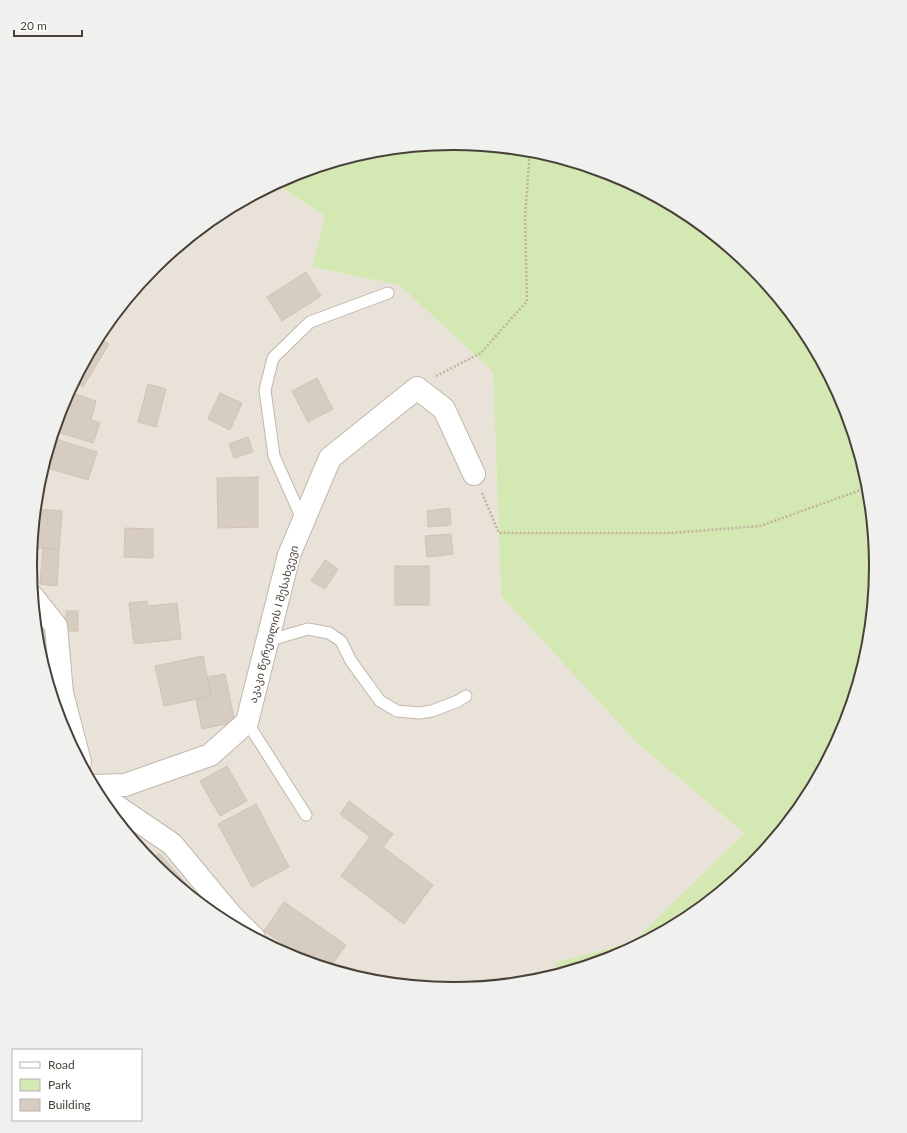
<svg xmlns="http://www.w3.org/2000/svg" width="907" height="1133" viewBox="0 0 907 1133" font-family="Lato,'Noto Sans Georgian',sans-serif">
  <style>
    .residential { fill: #e9e2d8 }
    .green { fill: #d4e8b4 }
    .building { fill: #d6ccbf; stroke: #d1c3b3 }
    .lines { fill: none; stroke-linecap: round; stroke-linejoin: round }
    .lane-casing { stroke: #c0b8ad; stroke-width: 13 }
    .street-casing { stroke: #c0b8ad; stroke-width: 24 }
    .path { stroke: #c2b29e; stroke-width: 2.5; stroke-dasharray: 2 2; stroke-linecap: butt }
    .lane { stroke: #fff; stroke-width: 11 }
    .street { stroke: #fff; stroke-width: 22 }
    .labels { text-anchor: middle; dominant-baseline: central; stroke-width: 3.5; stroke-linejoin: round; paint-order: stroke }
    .street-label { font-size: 11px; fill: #494138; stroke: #fff }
    .rim { fill: none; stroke: #494138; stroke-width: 2 }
  </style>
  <rect width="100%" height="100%" fill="#f5f1ea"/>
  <polygon class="residential" points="279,182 285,190 325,216 312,267 399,285 493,372 501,596 637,743 744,833 633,942 558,962 551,977 536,982 453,990 371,982 291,958 218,918 154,866 101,802 62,728 38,649 30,566 38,484 62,404 102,331 154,267 218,214"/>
  <polygon class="green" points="454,143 536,151 616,175 689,215 753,267 806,331 845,405 869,484 877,567 869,649 845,729 805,802 753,866 689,919 615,958 551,977 557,962 633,942 744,833 637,743 501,596 493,372 399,285 312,267 325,216 285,190 279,182 292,175 371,151"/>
  <g class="building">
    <polygon points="306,272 321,296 282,321 267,297"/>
    <polygon points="98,337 109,344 83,387 74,382"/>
    <polygon points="317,378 333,409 308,422 292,391"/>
    <polygon points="148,384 166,389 156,427 138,422"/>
    <polygon points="69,392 96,401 91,420 100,423 93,443 54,431 62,404"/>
    <polygon points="220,393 242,403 230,430 208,419"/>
    <polygon points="248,437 253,452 234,458 229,444"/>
    <polygon points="56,439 97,452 88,480 48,468"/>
    <polygon points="258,477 258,527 218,528 217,478"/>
    <polygon points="450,508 451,525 428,527 427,511"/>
    <polygon points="36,509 62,511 59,549 32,548"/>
    <polygon points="125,528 153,529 153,558 124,557"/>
    <polygon points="451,534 453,554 427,557 425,536"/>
    <polygon points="43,548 59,549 57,586 40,584"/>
    <polygon points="325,560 338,569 325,589 311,581"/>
    <rect x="395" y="566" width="34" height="39"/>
    <polygon points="147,601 147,606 177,603 181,639 134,644 129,603"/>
    <polygon points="34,609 41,610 39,629 54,630 50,675 46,674 38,649"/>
    <rect x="66" y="611" width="12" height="20"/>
    <polygon points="203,656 211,696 164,706 155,666"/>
    <polygon points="225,674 235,722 202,729 196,699 211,696 207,677"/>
    <polygon points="227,766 247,801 220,816 200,781"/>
    <polygon points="349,801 393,834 383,847 433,885 404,924 341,876 370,837 340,814"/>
    <polygon points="256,804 289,867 252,887 218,824"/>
    <polygon points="159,853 204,904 202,905 154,866 150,861"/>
    <polygon points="208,900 222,916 219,919 202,905"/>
    <polygon points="284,902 346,945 329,969 313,964 264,931"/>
  </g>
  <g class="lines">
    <defs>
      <g id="lane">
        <polyline points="303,521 274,456 265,390 273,358 310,322 388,293"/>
        <polyline points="267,641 308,629 329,633 341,641 351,661 380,701 397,711 419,713 432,711 458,701 466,696"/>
        <polyline points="247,722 306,815"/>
      </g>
      <g id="street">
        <polyline points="33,597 56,626 62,693 80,762"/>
        <polyline points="93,786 125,785 210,755 247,722 289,555 330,458 417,388 444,409 474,474"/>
        <polyline points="97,793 172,844 230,914 254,938"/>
      </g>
    </defs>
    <use href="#lane" class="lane-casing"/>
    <use href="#street" class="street-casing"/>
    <g class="path">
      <polyline points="436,376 481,353 527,301 525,216 530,151"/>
      <polyline points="482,493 499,533 671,533 760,526 869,487"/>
    </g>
    <use href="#lane" class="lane"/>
    <use href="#street" class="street"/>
  </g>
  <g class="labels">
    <g class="street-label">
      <text transform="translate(273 624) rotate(-75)">აკაკი წერეთლის I შესახვევი</text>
    </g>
  </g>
  <path d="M0 0H907V1133H0ZM37 566a416 416 0 1 1 832 0a416 416 0 1 1-832 0Z" fill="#f0f0ef" fill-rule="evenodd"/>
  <path class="rim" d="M37 566a416 416 0 1 1 832 0a416 416 0 1 1-832 0Z"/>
  <rect x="12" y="1049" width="130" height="72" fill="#ffffff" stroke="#b6b3af"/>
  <rect x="20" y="1062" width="20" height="6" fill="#ffffff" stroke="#b6b3af"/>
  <text x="48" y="1069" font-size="12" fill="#494138">Road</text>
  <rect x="20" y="1079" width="20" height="12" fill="#d4e8b4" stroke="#b6b3af"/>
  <text x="48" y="1089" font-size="12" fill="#494138">Park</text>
  <rect x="20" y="1099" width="20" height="12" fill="#d6ccbf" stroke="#b6b3af"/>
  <text x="48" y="1109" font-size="12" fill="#494138">Building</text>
  <path d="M14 30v6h68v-6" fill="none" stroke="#494138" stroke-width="2"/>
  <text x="20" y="30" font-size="12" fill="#494138" stroke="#ffffff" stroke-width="3" paint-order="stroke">20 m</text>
</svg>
